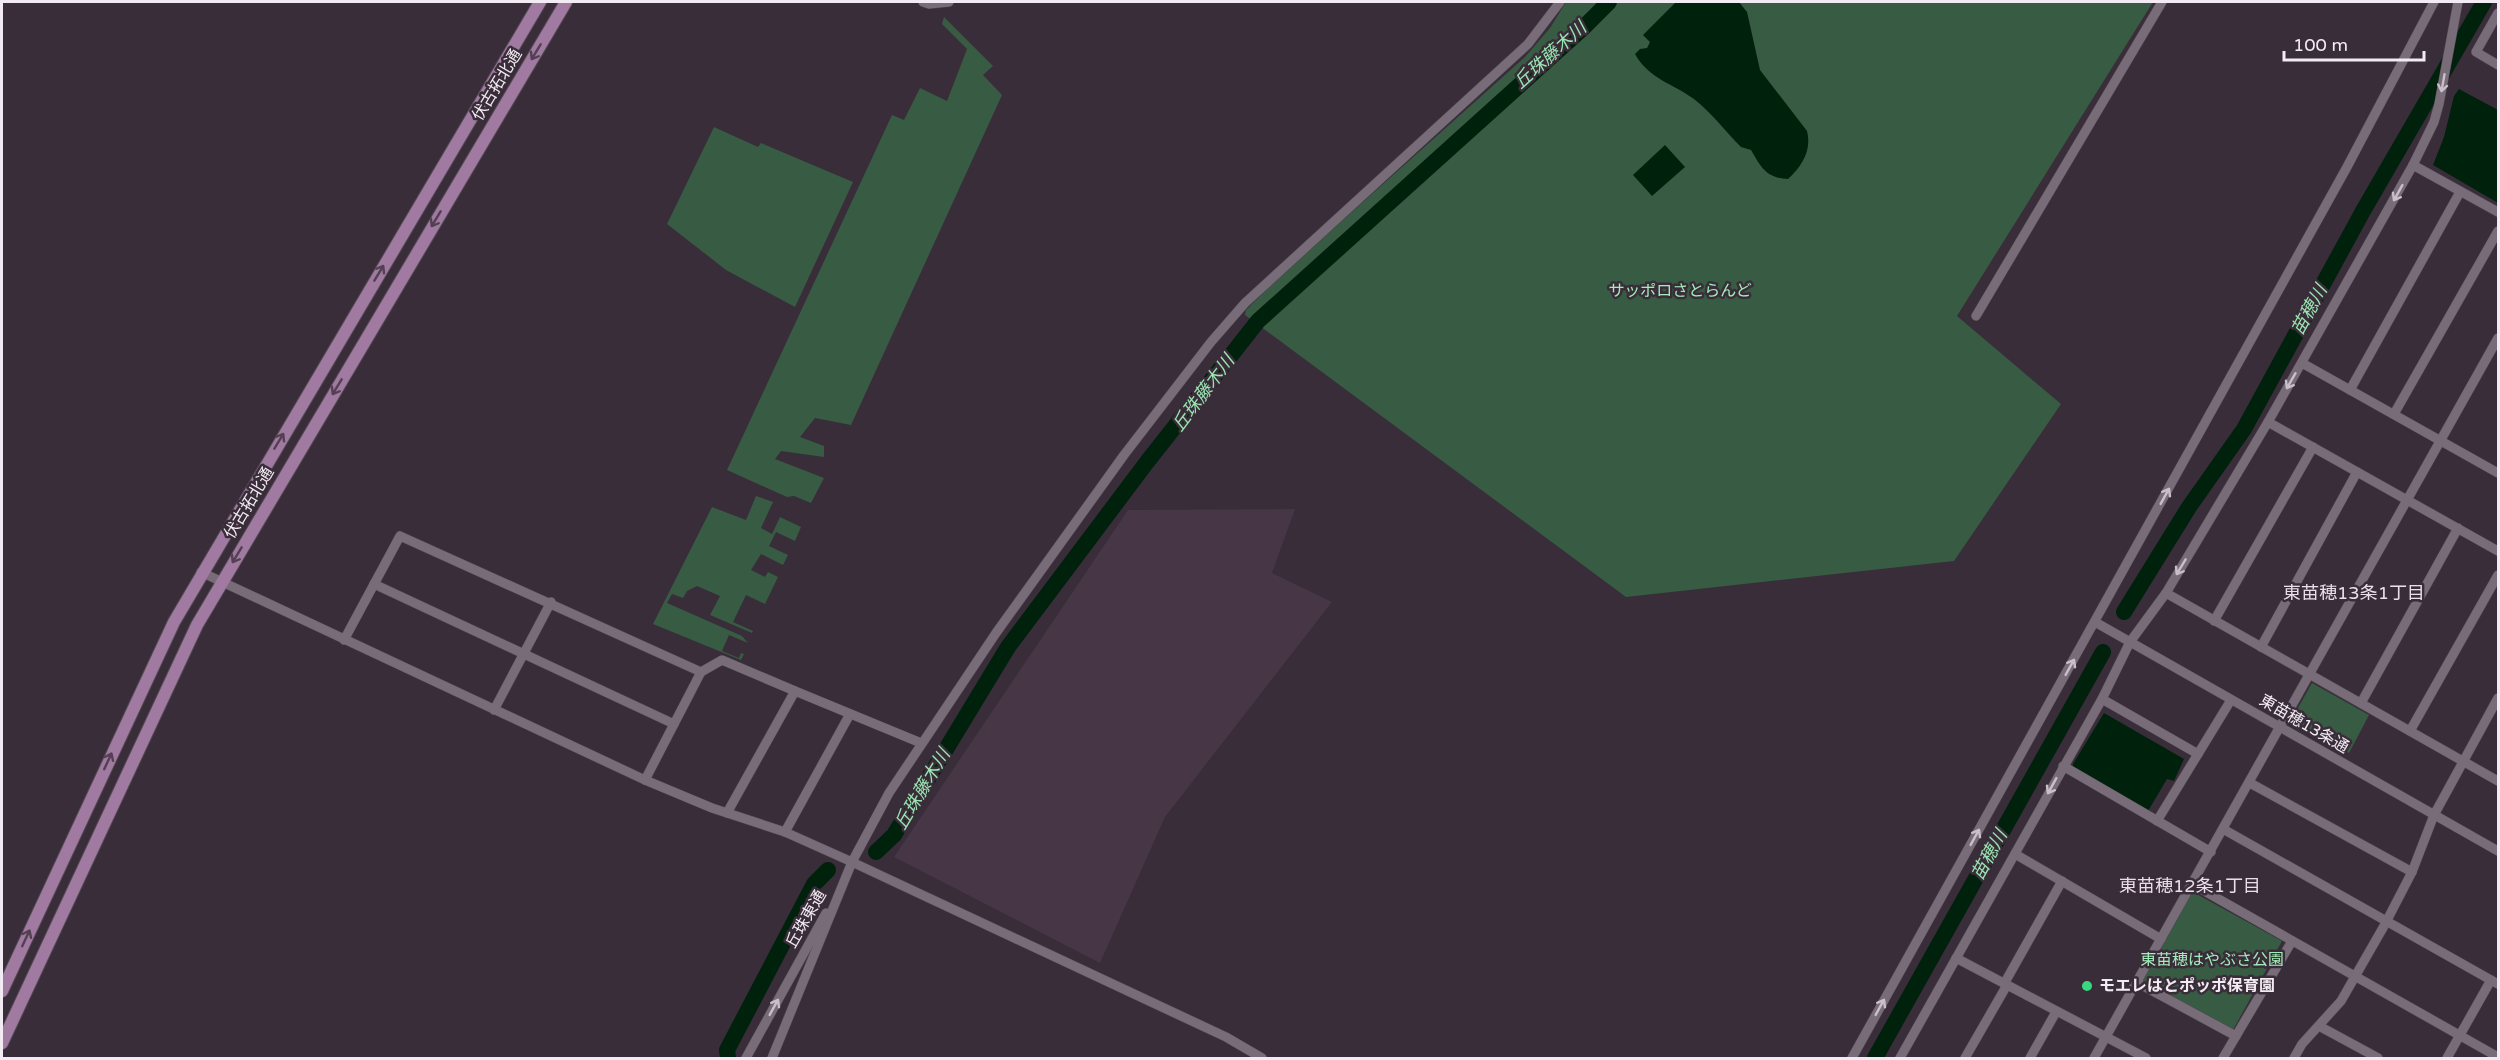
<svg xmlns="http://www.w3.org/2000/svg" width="2500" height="1060" viewBox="0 0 2500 1060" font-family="'Varela Round','Noto Sans JP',sans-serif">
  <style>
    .built { fill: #463646 }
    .green { fill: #385b43 }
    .water { fill: #00210c }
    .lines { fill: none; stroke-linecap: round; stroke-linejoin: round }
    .river { stroke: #00210c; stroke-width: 16 }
    .minor-casing { stroke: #534953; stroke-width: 10 }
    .major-casing { stroke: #534953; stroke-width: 14 }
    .minor { stroke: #796c79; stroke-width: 9 }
    .major { stroke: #a17aa1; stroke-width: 12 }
    .oneway { stroke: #534053 }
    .oneway2 { stroke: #c8bfc8 }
    .poi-dot { fill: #38d880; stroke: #392d39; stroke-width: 2 }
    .labels { text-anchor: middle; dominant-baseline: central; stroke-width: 5; stroke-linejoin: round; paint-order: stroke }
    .street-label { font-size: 16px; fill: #f3ebf3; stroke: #392d39 }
    .park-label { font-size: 16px; fill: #a1ecb8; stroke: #392d39 }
    .poi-label { font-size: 16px; font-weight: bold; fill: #f3ebf3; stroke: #392d39; text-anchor: start }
    .water-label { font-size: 18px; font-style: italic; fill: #9ae5b2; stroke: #392d39 }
    .neighbourhood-label { font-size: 18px; fill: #ecddec; stroke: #392d39 }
  </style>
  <rect width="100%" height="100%" fill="#392d39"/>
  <polygon class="built" points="1295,509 1272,573 1332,602 1165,817 1100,963 894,857 1128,510"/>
  <g class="green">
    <polygon points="1566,2 2153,2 1957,316 2061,404 1954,561 1626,597 1245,315 1246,310 1278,278 1525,57 1550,28"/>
    <polygon points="944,17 993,66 983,75 1002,95 851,425 815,418 800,437 824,446 824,457 781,451 775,459 824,478 811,503 794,496 787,497 727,470 892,115 904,120 920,88 947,101 967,49 942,24"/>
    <polygon points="714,127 758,147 761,143 853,182 795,307 726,270 667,224"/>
    <polygon points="756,496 773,502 761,528 772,534 780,517 801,527 795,541 776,532 769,546 788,555 783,565 761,554 751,570 765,577 768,572 778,577 765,604 746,595 733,622 753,631 752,633 710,615 720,596 697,586 687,591 683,598 672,594 667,603 742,636 748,643 729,635 722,651 739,658 741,653 744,654 741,660 653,624 712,507 746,520"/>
    <polygon points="2312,683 2369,715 2349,753 2290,722"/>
    <polygon points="2191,891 2282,941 2233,1030 2142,980"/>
  </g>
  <g class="water">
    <path d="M1676 2H1739L1747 12 1760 70 1807 131C1812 150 1802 166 1788 179 1766 178 1761 167 1751 150L1741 147C1726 132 1711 112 1694 99 1672 83 1649 79 1635 54L1640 49 1647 48 1650 42 1643 35Z"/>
    <polygon points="2459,89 2498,110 2498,203 2433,165 2444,137 2454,96"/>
    <polygon points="1665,145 1685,167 1652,196 1633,175"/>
    <polygon points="2104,713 2184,759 2174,781 2167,779 2148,811 2073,768 2073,764"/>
  </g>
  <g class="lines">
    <g class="river">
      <polyline points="2124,612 2189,507 2244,429 2363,211 2484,2"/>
      <polyline points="876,852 894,835 1008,647 1147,462 1258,321 1583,28 1609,2"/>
      <polyline points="728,1058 727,1050 814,884 828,870"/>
      <polyline points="1875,1058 2103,652"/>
    </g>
    <defs>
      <g id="minor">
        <polyline points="923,2 929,4 949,2"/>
        <polyline points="2498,13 2476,52 2498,65"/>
        <polyline points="2413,165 2498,212"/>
        <polyline points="1976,316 2162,2"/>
        <polyline points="2302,363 2498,473"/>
        <polyline points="2350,390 2460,192"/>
        <polyline points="2394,414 2498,231"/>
        <polyline points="2268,422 2498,551"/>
        <polyline points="201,572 645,780 712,808 785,832 852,862 1226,1037 1262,1058"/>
        <polyline points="374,584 674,724"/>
        <polyline points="2166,593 2498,781"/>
        <polyline points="2214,621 2313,447"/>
        <polyline points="2095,622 2498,851"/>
        <polyline points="344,640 400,536 701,672 645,780"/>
        <polyline points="2261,647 2357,472"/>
        <polyline points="701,672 722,660 795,691"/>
        <polyline points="2102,699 2198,754"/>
        <polyline points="2361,703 2458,528"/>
        <polyline points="494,710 551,602"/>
        <polyline points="2410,731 2498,575"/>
        <polyline points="2063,766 2211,852"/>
        <polyline points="2250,783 2412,872"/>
        <polyline points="727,813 795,691 921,743"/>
        <polyline points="2157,821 2231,700"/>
        <polyline points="2223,829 2498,984"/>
        <polyline points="785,832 850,714"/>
        <polyline points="2015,854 2161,939"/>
        <polyline points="2192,884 2498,1057"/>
        <polyline points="1956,958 2146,1058"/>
        <polyline points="2138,983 2236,1036"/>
        <polyline points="2004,984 2062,881"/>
        <polyline points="2319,1026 2378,1058"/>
        <polyline points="746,1058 826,913"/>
        <polyline points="772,1058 852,862 889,793 996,633 1124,455 1211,342 1245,303 1528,44 1560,2"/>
        <polyline points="1852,1058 2347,167 2434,2"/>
        <polyline points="1900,1058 2102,699 2130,642 2166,593 2268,422 2413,165 2434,122 2439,104 2458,2"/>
        <polyline points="1965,1058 2007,985"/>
        <polyline points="2030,1058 2056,1012"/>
        <polyline points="2094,1058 2498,338"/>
        <polyline points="2223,1058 2292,941"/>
        <polyline points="2294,1058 2302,1044 2341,1001 2384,926 2412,872 2434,815 2498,698"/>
        <polyline points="2447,1058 2491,980"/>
      </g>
      <g id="major">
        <polyline points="2,991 174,622 540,2"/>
        <polyline points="2,1043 197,625 566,2"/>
      </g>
    </defs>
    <use href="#minor" class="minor-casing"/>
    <use href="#major" class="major-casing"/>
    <use href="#minor" class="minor"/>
    <use href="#major" class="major"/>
  </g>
  <defs><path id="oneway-shaft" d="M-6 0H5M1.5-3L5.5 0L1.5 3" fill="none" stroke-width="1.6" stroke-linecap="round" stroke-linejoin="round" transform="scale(1.5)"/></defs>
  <g class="oneway">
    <use href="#oneway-shaft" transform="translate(536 52) rotate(121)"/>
    <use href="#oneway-shaft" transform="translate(436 219) rotate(121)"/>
    <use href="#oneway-shaft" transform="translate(379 273) rotate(-59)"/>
    <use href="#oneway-shaft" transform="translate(337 387) rotate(121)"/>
    <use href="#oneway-shaft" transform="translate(279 441) rotate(-59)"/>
    <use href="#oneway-shaft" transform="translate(237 555) rotate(121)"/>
    <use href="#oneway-shaft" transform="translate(108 761) rotate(-65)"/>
    <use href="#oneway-shaft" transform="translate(26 938) rotate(-65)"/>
  </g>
  <g class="oneway2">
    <use href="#oneway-shaft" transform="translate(2443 83) rotate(100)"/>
    <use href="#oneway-shaft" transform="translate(2398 193) rotate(119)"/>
    <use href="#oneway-shaft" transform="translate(2291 381) rotate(120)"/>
    <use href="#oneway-shaft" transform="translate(2165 496) rotate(-61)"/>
    <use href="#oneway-shaft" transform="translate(2181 567) rotate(121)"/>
    <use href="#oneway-shaft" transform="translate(2070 667) rotate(-61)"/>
    <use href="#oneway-shaft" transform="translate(2052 786) rotate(119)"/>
    <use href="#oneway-shaft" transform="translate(1975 837) rotate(-61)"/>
    <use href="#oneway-shaft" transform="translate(774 1007) rotate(-61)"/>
    <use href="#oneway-shaft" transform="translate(1880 1007) rotate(-61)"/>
  </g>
  <circle class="poi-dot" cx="2087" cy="986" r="6"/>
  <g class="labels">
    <g class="street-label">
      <text transform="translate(497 85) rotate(-59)">伏古拓北通</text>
      <text transform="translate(249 503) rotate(-59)">伏古拓北通</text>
      <text transform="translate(2304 724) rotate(30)">東苗穂13条通</text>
      <text transform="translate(806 919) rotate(-60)">丘珠東通</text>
    </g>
    <g class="park-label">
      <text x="1680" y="291">サッポロさとらんど</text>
      <text x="2212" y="960">東苗穂はやぶさ公園</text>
    </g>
    <g class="poi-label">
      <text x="2099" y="986">モエレはとポッポ保育園</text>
    </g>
    <g class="water-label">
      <text transform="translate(1550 55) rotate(-42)">丘珠藤木川</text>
      <text transform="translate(2309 310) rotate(-61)">苗穂川</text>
      <text transform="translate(1203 393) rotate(-53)">丘珠藤木川</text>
      <text transform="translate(922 789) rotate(-59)">丘珠藤木川</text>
      <text transform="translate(1989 855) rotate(-61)">苗穂川</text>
    </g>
    <g class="neighbourhood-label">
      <text x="2354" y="593">東苗穂13条1丁目</text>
      <text x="2190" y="886">東苗穂12条1丁目</text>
    </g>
  </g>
  <rect width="2500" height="1060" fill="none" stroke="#f3ebf3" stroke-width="6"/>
  <path d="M2284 51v9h140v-9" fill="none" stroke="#f3ebf3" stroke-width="3"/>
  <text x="2293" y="51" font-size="18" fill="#f3ebf3" stroke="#392d39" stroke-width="4.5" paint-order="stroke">100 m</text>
</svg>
